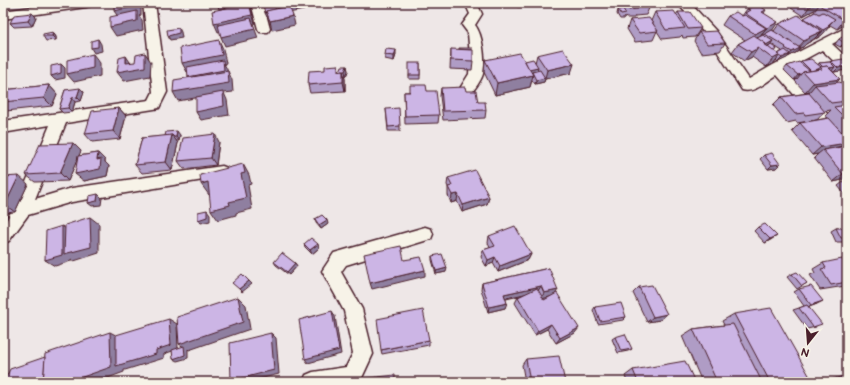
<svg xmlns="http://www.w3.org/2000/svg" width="850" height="385" viewBox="0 0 850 385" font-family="'Balsamiq Sans',sans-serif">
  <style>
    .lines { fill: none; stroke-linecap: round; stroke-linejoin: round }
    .street-casing { stroke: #4a1f2b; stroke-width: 3 }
    .street { fill: #f7f3e8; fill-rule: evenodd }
    .wall { fill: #af9cc5; stroke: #4a1f2b; fill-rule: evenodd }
    .shaded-wall { fill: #8f7fa0; stroke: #4a1f2b }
    .building { fill: #ccb5e5; stroke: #4a1f2b }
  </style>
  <rect width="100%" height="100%" fill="#eee7e7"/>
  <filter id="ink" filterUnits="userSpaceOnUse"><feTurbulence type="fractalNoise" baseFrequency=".025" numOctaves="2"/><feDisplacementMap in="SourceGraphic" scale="8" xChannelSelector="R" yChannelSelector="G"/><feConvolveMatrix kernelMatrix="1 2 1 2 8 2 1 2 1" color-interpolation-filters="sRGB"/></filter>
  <g filter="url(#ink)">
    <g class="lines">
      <defs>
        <g id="street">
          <polygon points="60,3 92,3 90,6 86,7 3,19 3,11"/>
          <polygon points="143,3 155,3 167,92 159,108 154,109 66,123 35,199 72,188 222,166 227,168 230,172 227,176 72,202 28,215 9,241 3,244 3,223 16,206 50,125 3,133 3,121 149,100 153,92"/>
          <polygon points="251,3 263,3 270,29 268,32 260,32 258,29"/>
          <path d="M465 3H477L482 14 475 25C483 35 486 61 483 74 481 81 475 88 471 94L466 95 461 94 459 90 469 74 470 56 468 33 462 25 470 14Z"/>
          <path d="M677 3H690L716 31 749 79 773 65 847 27V36L832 44 847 58V71L842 69 822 50 787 69 847 136V152L842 150 777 75C767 81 754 94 742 90L708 37Z"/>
          <polygon points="823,3 840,3 847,6 847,14 825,6"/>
          <polygon points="425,227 431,229 433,234 431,239 346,265 341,272 362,309 373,354 360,382 303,382 306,375 313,372 346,367 353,353 344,311 322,271 334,253"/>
        </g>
      </defs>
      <use href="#street" class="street-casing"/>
      <use href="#street" class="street"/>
    </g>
    <g class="wall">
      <polygon points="516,3 522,3 521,7 517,7"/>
      <polygon points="617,3 648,3 650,6 646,15 635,16 634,18 626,18 625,17 624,19 620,19 617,14 618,10 621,9"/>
      <path d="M789 3H836L839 5 838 6 847 11V23L837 29 830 25 822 35 806 44 803 47 800 48 797 52 778 62 776 60 773 64 766 67 752 57 744 61 732 52 738 44 745 40 722 25 728 16H742L747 9 766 10 764 13 772 30 774 31 779 24 803 19 813 13 816 9 803 16 791 8 793 6ZM771 44 782 51 778 54 775 52 777 49 767 47Z"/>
      <polygon points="655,12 676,15 678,12 701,28 695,37 683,38 682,35 680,37 662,39 657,31 653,40 635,42 627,29 630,20 654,25 651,21"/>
      <polygon points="36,17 32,26 14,27 10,23"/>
      <polygon points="53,32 56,37 56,40 46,41 43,36"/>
      <polygon points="699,32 725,43 720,51 701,53 694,41"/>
      <polygon points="839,39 847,40 847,43 846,43 844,45 840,47 835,44"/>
      <polygon points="451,49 473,61 472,70 450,69"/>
      <polygon points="385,55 396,55 394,61 385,59"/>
      <polygon points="537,55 571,73 545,79 544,82 535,84 532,80 530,87 495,95 484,72 485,60 525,61 535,63"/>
      <polygon points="801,61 818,65 819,63 830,62 831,61 847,63 847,69 846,70 834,72 832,71 840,79 836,82 847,89 847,136 846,136 841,131 847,179 833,182 814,158 818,154 812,155 792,131 800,123 828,118 825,116 831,110 825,111 817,120 797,123 796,121 787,123 773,105 781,97 808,93 810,91 805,92 795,81 797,79 794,80 784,70 787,66 800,63"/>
      <polygon points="420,63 420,79 409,79 409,75"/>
      <polygon points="338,65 339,71 347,66 348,71 346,76 344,75 345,79 345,91 310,93 308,85 325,70"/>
      <polygon points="49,85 57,94 52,106 6,111 3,108 3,90"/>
      <polygon points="441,88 466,91 486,110 485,118 443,120 440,96"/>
      <polygon points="65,90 84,92 81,101 75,102 72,112 63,113 59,109"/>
      <polygon points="427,91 439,115 438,123 405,124 404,92"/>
      <polygon points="119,108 126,116 120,139 92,142 85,134"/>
      <polygon points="386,109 400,126 400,131 388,131"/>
      <polygon points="180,135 179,141 176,141 178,143 172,170 142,173 135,165 142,138"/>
      <polygon points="219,142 216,165 184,169 178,161"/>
      <polygon points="73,143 81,151 78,156 98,153 105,160 105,162 109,166 107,176 84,181 78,157 68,181 35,182 26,175"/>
      <polygon points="764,155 780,164 776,168 768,169 760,159"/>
      <polygon points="3,177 28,184 15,212 4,213 8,216 3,228"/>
      <polygon points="448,178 489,197 487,204 462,212 457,201 451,203 448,195 448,187 447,185"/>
      <polygon points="847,179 847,197 838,186"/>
      <polygon points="315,219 328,224 321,229 316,223"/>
      <polygon points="758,227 772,239 765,243 754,231"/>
      <polygon points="836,228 847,228 847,242 836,242 831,231"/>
      <polygon points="489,236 531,254 528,260 498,272 493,263 486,266 481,257 483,250 490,248 488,243"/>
      <polygon points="304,244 319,248 312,254 305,247"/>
      <polygon points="432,256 446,272 436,274 432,260"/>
      <polygon points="274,262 295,263 297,266 289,275 276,265"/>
      <polygon points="823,263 847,266 847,285 845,286 820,290 810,275 815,273 813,269"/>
      <polygon points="549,268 555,294 575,333 556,343 547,329 535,335 515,303 518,297 524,295 506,299 505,308 488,312 481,289 482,283"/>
      <polygon points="792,274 807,283 797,289 787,277"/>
      <polygon points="639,287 660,320 647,322 633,293"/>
      <polygon points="799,289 817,304 809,307 816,327 807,329 793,310 799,308 804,306 794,292"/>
      <polygon points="595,307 626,317 623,320 598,324 593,310"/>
      <polygon points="734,314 810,377 794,382 702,382 682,336 693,329 724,325 722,321"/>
      <polygon points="615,337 632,349 628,351 618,353 612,339"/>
      <polygon points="429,340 429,345 382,354 381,350"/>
      <polygon points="526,359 565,382 525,382 522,365"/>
      <polygon points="633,370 695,382 627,382 625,376"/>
      <polygon points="847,375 847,382 834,382 833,379"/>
    </g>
    <g class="shaded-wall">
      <polygon points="136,3 141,3 141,15 139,16 142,20 143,30 116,36 110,27 120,19 114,11"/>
      <polygon points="245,3 249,3 255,23 253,24 258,38 225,46 221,37 253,24 218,32 214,23 222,18 219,9"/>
      <polygon points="276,3 279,3 281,8 278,9"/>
      <polygon points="292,3 304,3 304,5 302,5 304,10 283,14 280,5"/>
      <polygon points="818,3 824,3 819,5 816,9 803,16 809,7"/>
      <polygon points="276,10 277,15 267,17 265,13"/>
      <polygon points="32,13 36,17 32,26 28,21"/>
      <polygon points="293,16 295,25 272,30 270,21"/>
      <polygon points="835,19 827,27 830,26 822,35 816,39 828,25"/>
      <polygon points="847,19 847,23 846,24 837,29 844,20"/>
      <polygon points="778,22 772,31 761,36 767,28"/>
      <polygon points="179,28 181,32 182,38 170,40 168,36"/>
      <polygon points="766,28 760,37 749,43 755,34"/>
      <polygon points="822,31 814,39 806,44 803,47 800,48 797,52 788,57 792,52 797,49 804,41 809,37"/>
      <polygon points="53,32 56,37 56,40 52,36"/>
      <polygon points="98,39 101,44 102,51 94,53 91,48"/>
      <polygon points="219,40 223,49 226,63 224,64 227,69 228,78 193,85 188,77 223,64 187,72 182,63"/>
      <polygon points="773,41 770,45 762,49 766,45"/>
      <polygon points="847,41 844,45 840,47 844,43"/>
      <polygon points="758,48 752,57 744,61 751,52"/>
      <polygon points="396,50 396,55 394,61 394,56"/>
      <polygon points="145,53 151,62 150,76 124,81 117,72 126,63 126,56 132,65"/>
      <polygon points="93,54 100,63 100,76 74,82 67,74"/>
      <polygon points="790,54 787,58 778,62 782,58"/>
      <polygon points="780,55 773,64 766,67 773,59"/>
      <polygon points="61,64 65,68 65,78 55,80 51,76"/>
      <polygon points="574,64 571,73 545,79 544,82 535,84 536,80 545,78 547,70"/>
      <polygon points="347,66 348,71 346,76 345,71"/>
      <polygon points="847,66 847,69 846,70 834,72 838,68"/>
      <polygon points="538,67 537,71 526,74 527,69"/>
      <polygon points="835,67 831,72 825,69"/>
      <polygon points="228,71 232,80 233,92 224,93 227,100 229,115 201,120 196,112 223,93 178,101 173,92"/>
      <polygon points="343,71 345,79 345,91 343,82"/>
      <polygon points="801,74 797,79 794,80 798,75"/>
      <polygon points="533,75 530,87 495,95 497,83"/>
      <polygon points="840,79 831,87 815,85 810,91 805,92 813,83"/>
      <polygon points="49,85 57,94 52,106 44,98"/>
      <polygon points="80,88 84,92 81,101 77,97"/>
      <polygon points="72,98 75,102 72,112 68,108"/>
      <polygon points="119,108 126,116 120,139 113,131"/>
      <polygon points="177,131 180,135 179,141 176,137"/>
      <polygon points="215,134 219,142 216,165 211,158"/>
      <polygon points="172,135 178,143 172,170 166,162"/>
      <polygon points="73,143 81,151 68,181 60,173"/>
      <polygon points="847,143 847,145 823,150 818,154 812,155 821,147"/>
      <polygon points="98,153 105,160 105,162 109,166 107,176 84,181 75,174 97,160"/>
      <polygon points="3,154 6,157 3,163"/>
      <polygon points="243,164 249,175 251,184 248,185 252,209 236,213 236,215 218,220 211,210 241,174"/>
      <polygon points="780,164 776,168 768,169 772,165"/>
      <polygon points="847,173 847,179 833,182 843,174"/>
      <polygon points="19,176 28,184 15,212 5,205"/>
      <polygon points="208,182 215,193 209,195 201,184"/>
      <polygon points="98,194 102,198 101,205 92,206 88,203"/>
      <polygon points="458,194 457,201 451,203 452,195"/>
      <polygon points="489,197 487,204 462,212 463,205"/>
      <polygon points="207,210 210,214 210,221 201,223 198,220"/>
      <polygon points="3,213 8,216 3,228"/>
      <polygon points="90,217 99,224 99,253 74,261 71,259 71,261 55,266 45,260 62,226 71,233"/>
      <polygon points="327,220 328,224 321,229 319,225"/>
      <polygon points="777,236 772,239 765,243 770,239"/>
      <polygon points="318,244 319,248 312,254 310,250"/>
      <polygon points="531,254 528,260 498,272 500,266"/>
      <polygon points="495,257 493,263 486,266 488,260"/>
      <polygon points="295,263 297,266 289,275 287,272"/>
      <polygon points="447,268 446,272 436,274 436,271"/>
      <polygon points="425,270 425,276 372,289 370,283"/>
      <polygon points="249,281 252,284 242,292 239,289"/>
      <polygon points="541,286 538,291 502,299 504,294"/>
      <polygon points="558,290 554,296 541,299 544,293"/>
      <polygon points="238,297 246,305 250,329 189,350 188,349 188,358 177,361 173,359 184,347 179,344"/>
      <polygon points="823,301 817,304 806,308 811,305"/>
      <polygon points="507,303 505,308 488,312 489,307"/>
      <polygon points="332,311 335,316 341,354 308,363 305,359"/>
      <polygon points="667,314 660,320 647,322 653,317"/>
      <polygon points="169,319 177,324 178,349 164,354 164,358 125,370 124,370 124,372 97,382 68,382 110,332 123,339 156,350"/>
      <polygon points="551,324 547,329 535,335 538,331"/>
      <polygon points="579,328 575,333 556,343 560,338"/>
      <polygon points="271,333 276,338 279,374 247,382 233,382 231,381"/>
    </g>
    <g class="building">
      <polygon points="114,3 136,3 136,6 114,11"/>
      <polygon points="217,3 245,3 219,9"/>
      <polygon points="249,3 252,15 214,23 212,11"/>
      <polygon points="274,3 276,9 266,11 266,12 265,13 263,5"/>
      <polygon points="280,3 292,3 280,5"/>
      <polygon points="625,3 648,3 650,6 637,7 638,9 629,10"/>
      <polygon points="803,3 818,3 809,7"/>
      <polygon points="824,3 836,3 839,5 838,6 847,11 847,19 844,20 819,5"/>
      <polygon points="757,4 766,10 762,12 778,22 767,28 745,13 750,10 747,9"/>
      <polygon points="289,6 293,16 270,21 266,11"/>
      <polygon points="623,9 626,14 621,15 618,10"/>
      <polygon points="137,11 137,21 110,27 110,17"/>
      <polygon points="674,11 685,28 666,30 655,12"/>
      <polygon points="678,12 690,12 701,28 688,29"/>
      <polygon points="736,12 742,16 745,15 766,28 755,34 728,16"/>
      <polygon points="815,12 819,14 823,12 835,19 828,25 830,26 823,30 804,18"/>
      <polygon points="32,13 28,21 10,23 14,15"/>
      <polygon points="798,15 822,31 809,37 810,38 804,41 779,24"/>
      <polygon points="251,18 255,29 221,37 218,25"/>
      <polygon points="649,18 658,31 639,33 630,20"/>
      <polygon points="179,28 179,33 168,36 167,30"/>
      <polygon points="772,30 800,48 792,52 785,48 786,47 765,34"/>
      <polygon points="717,31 725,43 707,44 699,32"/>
      <polygon points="53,32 52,36 43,36 43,34"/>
      <polygon points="754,35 766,44 764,44 780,55 773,59 758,48 751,52 738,44"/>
      <polygon points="763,35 773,41 766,45 765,44 766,44 757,38"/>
      <polygon points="842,37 847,40 847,41 844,43 839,39"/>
      <polygon points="98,39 98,47 91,48 91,41"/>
      <polygon points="219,40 222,55 182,63 180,48"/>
      <polygon points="771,45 777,49 773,51 768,47"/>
      <polygon points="459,48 472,48 472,50 459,49"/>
      <polygon points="386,49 396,50 394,56 385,55"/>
      <polygon points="451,49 473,50 473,61 451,60"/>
      <polygon points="563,49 574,64 547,70 537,55"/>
      <polygon points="785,50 790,54 782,58 779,56 780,55 778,54"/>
      <polygon points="145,53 145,67 117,72 119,58 126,56 126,63 135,62 136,55"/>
      <polygon points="520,53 533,75 497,83 485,60"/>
      <polygon points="93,54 93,68 67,74 67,60"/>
      <polygon points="533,59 538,67 529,69 525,61"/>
      <polygon points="811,59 821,67 818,69 811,71 801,61"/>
      <polygon points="843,59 847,63 847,66 838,68 831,61"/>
      <polygon points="223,60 224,70 188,77 187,67"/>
      <polygon points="799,62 810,71 803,72 801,74 798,75 787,66"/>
      <polygon points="830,62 835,67 829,68 827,66 823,67 819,63"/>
      <rect x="409" y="63" width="11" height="12"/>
      <polygon points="61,64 61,73 51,76 51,66"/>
      <polygon points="338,65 338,71 343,71 343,82 308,85 309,71 325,70 325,66"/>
      <polygon points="342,66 347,66 345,71 340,71"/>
      <polygon points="827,66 840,79 813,83 803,72 822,69 820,67"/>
      <polygon points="540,70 545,78 536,80 532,72"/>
      <polygon points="228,71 229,83 173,92 174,80"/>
      <polygon points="840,82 847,89 847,101 831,103 815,85"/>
      <polygon points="49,85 44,98 3,102 3,90"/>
      <polygon points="410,85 426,85 427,91 436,91 439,115 405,116 404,92 410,92"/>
      <polygon points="465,87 466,91 476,91 478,102 485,102 486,110 443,111 441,88"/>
      <polygon points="80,88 77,97 72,98 68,108 59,109 65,90"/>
      <polygon points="223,92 224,106 196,112 196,97"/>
      <polygon points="809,93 825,112 805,115 804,113 795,114 781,97"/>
      <polygon points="847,105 847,120 834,107"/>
      <polygon points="119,108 113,131 85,134 92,111"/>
      <polygon points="399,108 400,126 388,127 386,109"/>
      <polygon points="829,118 847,138 847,143 821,147 800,123"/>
      <polygon points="177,131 176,137 174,137 172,135 165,136 166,132"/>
      <polygon points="215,134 211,158 178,161 183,138"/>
      <polygon points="172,135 166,162 135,165 142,138"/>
      <polygon points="73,143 60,173 26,175 40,144"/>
      <polygon points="847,146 847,173 843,174 823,150"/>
      <polygon points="98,153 97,160 101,159 100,169 75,174 78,156"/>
      <polygon points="772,153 780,164 772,165 764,155"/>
      <polygon points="243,164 245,173 241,174 246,198 229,202 230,205 211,210 208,182 201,184 200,175"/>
      <polygon points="475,170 489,197 463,205 458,194 452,195 448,187 452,186 448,178"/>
      <polygon points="19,176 5,205 3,205 3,177"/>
      <polygon points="98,194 97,201 88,203 89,196"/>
      <polygon points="207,210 207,217 198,220 198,212"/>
      <polygon points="322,215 327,220 319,225 315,219"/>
      <polygon points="90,217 91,247 64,254 65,225"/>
      <polygon points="765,224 777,236 770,239 758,227"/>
      <polygon points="62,226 62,255 45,260 46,231"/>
      <polygon points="515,226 531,254 500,266 495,257 488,260 483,250 495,246 489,236"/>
      <polygon points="836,228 847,228 847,238 841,238"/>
      <polygon points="311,238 318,244 310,250 304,244"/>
      <polygon points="401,246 404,260 421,257 425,270 370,283 364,254"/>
      <polygon points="282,253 295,263 287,272 274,262"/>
      <polygon points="442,254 447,268 436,271 432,256"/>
      <polygon points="842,259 847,266 847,282 831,285 821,269 826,268 823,263"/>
      <polygon points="549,268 558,290 544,293 541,286 504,294 507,303 489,307 482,283"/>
      <polygon points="797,272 807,283 802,286 792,274"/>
      <polygon points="242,274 249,281 239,289 232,283"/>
      <polygon points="652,285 667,314 653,317 639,287"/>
      <polygon points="811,286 823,301 811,305 799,289"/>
      <polygon points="537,288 544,300 557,293 579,328 560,338 551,324 538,331 518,297"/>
      <polygon points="238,297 243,322 179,344 177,317"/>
      <polygon points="621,303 626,317 600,321 595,307"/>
      <polygon points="807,305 822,324 813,327 799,308"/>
      <polygon points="771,308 810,377 781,382 770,382 734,314"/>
      <polygon points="423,310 429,340 381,350 377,319"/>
      <polygon points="332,311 339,350 305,359 299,320"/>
      <polygon points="169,319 171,345 156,350 156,354 116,366 116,335"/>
      <polygon points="733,324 762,382 717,382 693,329"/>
      <polygon points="110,332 111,367 68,382 43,382 45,354"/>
      <polygon points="271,333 274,370 231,381 230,343"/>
      <polygon points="625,334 632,349 621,351 615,337"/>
      <polygon points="184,346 185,355 173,359 172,350"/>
      <polygon points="559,356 565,382 530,382 526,359"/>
      <polygon points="45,357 43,382 4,382 10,369"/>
      <polygon points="685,361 695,382 638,382 633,370"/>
      <polygon points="395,375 395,382 342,382 342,381"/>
    </g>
  </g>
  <rect width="850" height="385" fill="none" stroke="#f7f3e8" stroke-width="16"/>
  <rect x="8" y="8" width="834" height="369" fill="none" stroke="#4a1f2b" stroke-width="1.5" filter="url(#ink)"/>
  <g transform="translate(808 343) rotate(197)" stroke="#f7f3e8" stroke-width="3" paint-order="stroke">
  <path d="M0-3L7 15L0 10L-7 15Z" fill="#4a1f2b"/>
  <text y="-6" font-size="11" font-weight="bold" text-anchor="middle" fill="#4a1f2b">N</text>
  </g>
</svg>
